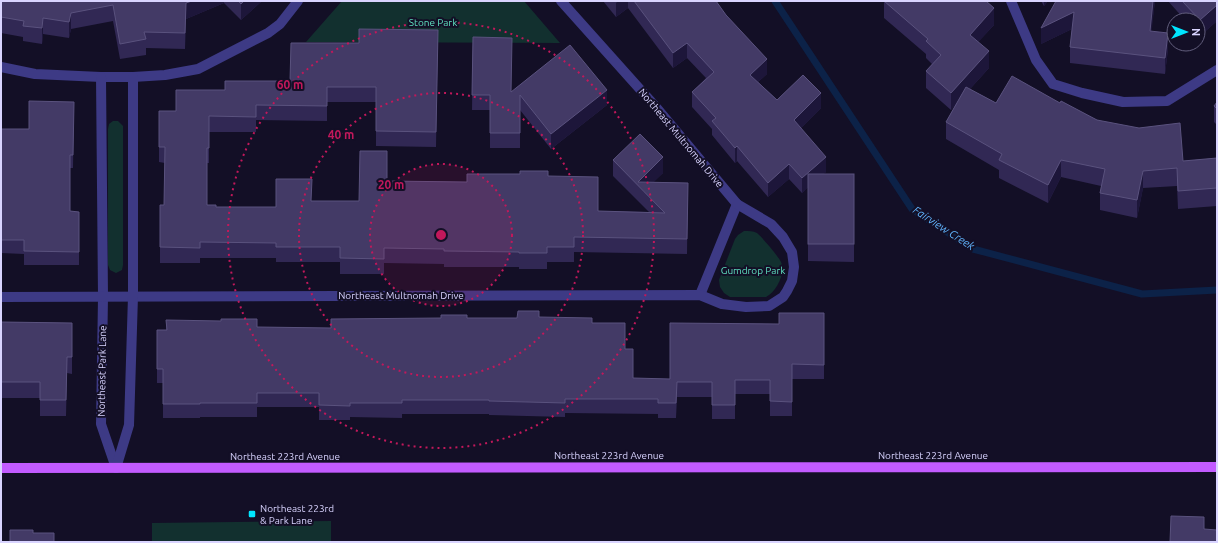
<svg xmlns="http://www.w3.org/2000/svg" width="1218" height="543" viewBox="0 0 1218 543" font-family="Ubuntu,sans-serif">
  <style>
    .green { fill: #12302f }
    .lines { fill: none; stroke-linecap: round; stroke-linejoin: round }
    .stream { stroke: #0c2248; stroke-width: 7 }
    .minor { stroke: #3d3a85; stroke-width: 10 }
    .major { stroke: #c25bff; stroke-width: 10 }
    .wall { fill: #312854 }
    .shaded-wall { fill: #1d163a }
    .building { fill: #433a66; stroke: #5a527e }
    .ring { fill: none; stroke: #c2185b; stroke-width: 2; stroke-dasharray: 2 4 }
    .poi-dot { fill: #00e5ff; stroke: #130f26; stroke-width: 1.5 }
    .labels { text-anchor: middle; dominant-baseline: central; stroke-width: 4; stroke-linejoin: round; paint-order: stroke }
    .park-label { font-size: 10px; fill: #5fe0c0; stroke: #130f26 }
    .street-label { font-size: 10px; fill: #d9d4ff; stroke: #130f26 }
    .poi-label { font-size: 10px; fill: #d9d4ff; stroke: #130f26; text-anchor: start }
    .water-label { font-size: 11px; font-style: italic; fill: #62b6ff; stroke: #130f26 }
    .centre { fill: #c2185b; stroke: #130f26; stroke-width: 2 }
    .ring-label { font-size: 12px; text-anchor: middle; font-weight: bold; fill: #c2185b; stroke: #130f26; stroke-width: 4; stroke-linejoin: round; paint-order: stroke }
  </style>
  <rect width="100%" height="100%" fill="#130f26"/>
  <g class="green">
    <polygon points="342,1 524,1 560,43 306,42"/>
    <polygon points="113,121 118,121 123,126 123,265 122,270 116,273 110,270 108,265 108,129 109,124"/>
    <path d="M744 231C749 231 753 231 757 233 762 237 778 256 781 262 786 274 776 292 766 297H730L724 293 720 287 719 280 735 239 738 235Z"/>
    <polygon points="331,521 331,542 152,542 152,523"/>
  </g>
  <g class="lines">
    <polyline class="stream" points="775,1 912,209 973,249 1142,294 1217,290"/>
    <g class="minor">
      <polyline points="1011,1 1036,60 1053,84 1082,93 1123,102 1167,101 1217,70"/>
      <polyline points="1,67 35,74 101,77 133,77 165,75 198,69 268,33 280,24 298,1"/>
      <polyline points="101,77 103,297 101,424 116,468"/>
      <polyline points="700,295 737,204"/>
      <polyline points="1,297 700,295 722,304 746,307 769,306 783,297 787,291 792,281 794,267 792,252 783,237 771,224 737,204 655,106 561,1"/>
      <polyline points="116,468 129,425 133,296 133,77"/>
    </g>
    <polyline class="major" points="1,468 1217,467"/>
  </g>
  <g class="wall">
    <polygon points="1,1 262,1 241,20 224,3 186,19 185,49 146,48 146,55 120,59 113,21 71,29 69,38 43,34 42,44 23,41 23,37 1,33"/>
    <polygon points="603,1 716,1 767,74 758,82 777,100 821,108 801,128 826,172 823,174 854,174 854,262 808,261 808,187 802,193 789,179 768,197 737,161 735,163 712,135 712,129 692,107 692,92 706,78 687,58 673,68 628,8 616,17"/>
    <polygon points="884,1 994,25 978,42 989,68 970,89 996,103 1060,103 1097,120 1183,161 1217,158 1217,206 1178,209 1177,186 1143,188 1137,218 1100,210 1100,193 1101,186 1061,177 1048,203 999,178 999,170 946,139 946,122 956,104 951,110 926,88 926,71 932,64 926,58 926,54 884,18"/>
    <polygon points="1041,1 1048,1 1044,6"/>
    <polygon points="1056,1 1155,1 1151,31 1168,49 1165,74 1070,63 1070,47 1072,29 1041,44"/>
    <polygon points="1168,1 1217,1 1217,21 1200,36 1198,34 1198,20 1185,20"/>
    <polygon points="438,30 436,147 376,146 376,102 327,102 327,121 256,120 256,132 209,132 209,163 207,163 207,205 216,207 276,207 312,201 359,201 387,181 467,182 548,176 598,211 649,212 613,176 613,160 663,173 653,182 688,183 687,254 574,252 574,262 547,262 547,269 519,269 519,267 444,267 444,264 384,263 384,274 340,274 340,262 276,262 276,258 200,258 200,263 160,263 160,205 164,205 165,163 159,162 159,111 176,111 225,90 290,81 359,43"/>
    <polygon points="473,37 511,91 607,105 551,149 520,110 520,148 490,148 490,110 472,110"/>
    <polygon points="74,102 73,168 70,168 70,211 79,212 79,265 24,265 24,254 1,253 1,129 29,129"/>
    <polygon points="1217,102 1217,125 1214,122 1214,106"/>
    <polygon points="824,313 824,379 792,379 792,416 770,416 770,394 735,394 735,419 712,419 712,397 677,397 676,418 658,418 658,414 565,413 565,417 489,415 489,414 402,414 402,418 350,417 350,420 319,420 319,407 257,407 257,417 200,417 200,418 163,418 163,383 157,383 157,330 166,330 166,320 257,327 331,328 441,318 517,318 539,317 592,323 625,349 633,378 670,379 779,324"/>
    <polygon points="1,322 72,323 72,374 67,373 66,416 40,416 40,398 1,398"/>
  </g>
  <g class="shaded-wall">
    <polygon points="192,1 224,1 224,3 186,19 185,49 186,3"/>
    <polygon points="244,1 262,1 241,20 241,4"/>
    <polygon points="618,1 628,1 628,8 616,17 616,3"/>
    <polygon points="1044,1 1048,1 1044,6"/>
    <polygon points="1153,1 1155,1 1150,47 1150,31"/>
    <polygon points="1217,5 1217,21 1200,36 1200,20"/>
    <polygon points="994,8 994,25 970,51 970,35"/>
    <polygon points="1074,12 1074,28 1041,44 1041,28"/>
    <polygon points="71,13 71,29 69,38 69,22"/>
    <polygon points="43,18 43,34 42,44 42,28"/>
    <polygon points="1168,33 1168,49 1165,74 1165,58"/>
    <polygon points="687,43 687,58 673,68 673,53"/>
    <polygon points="989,51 989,68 951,110 951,93"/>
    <polygon points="767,59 767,74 750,89 750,75"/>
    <polygon points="607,90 607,105 551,149 551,134"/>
    <polygon points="821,93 821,108 794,135 794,120"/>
    <polygon points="737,146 737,161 735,163 735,148"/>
    <polygon points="663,157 663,173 644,192 638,182"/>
    <polygon points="826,157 826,172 802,193 802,178"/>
    <polygon points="1061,160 1061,177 1048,203 1048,185"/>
    <polygon points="789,164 789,179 768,197 768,183"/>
    <polygon points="1143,171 1143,188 1137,218 1137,200"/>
  </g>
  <g class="building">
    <polygon points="1,1 192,1 186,3 185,33 144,32 146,39 120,44 113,5 71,13 69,22 43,18 42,28 23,26 24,21 1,17"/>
    <polygon points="238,1 244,1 241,4"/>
    <polygon points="634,1 716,1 726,15 767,59 750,75 777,100 803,75 821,93 794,120 826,157 802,178 789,164 768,183 737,146 735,148 712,121 716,118 692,92 714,72 687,43 673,53"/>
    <polygon points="884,1 986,1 994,8 970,35 989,51 951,93 926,71 941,55 926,41 928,39"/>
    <polygon points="1056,1 1153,1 1150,31 1168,33 1165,58 1070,47 1074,12 1041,28"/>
    <polygon points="1182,1 1217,1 1217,5 1200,20"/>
    <polygon points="359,29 438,30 436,132 376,131 376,87 327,87 327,106 256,105 256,117 209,116 209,148 207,148 207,205 216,205 216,207 276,207 276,179 312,179 311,201 359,201 360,151 387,151 387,181 467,182 467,174 520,174 520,171 548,171 548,176 598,177 598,211 665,213 613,160 640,134 663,157 638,182 688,183 687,239 574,237 574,247 547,247 547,253 519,253 519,252 444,251 444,249 384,248 384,259 340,258 340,247 276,247 276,243 200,242 200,248 160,247 160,205 164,205 165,147 159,147 159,111 176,111 176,90 225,90 225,81 290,81 291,43 359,43"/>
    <polygon points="473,37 512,38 511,92 570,45 607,90 551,134 520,95 520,133 490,133 490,95 472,95"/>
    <polygon points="1012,76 1060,103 1061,101 1097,120 1139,128 1180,123 1183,161 1217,158 1217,188 1178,191 1177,168 1143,171 1137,200 1100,193 1105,169 1061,160 1048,185 999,160 1002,154 946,122 966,87 996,103"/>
    <polygon points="29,101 74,102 73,155 70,155 70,211 79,212 79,252 24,251 24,240 1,240 1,129 29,129"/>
    <polygon points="1217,102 1217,109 1214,106"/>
    <rect x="808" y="174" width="46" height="70"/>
    <polygon points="518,311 539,311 539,317 592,318 592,323 625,323 625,349 633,349 633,378 670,379 670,323 779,324 779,313 824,313 824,365 792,364 792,402 770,401 770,380 735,380 735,405 712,405 712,382 677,382 676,403 658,403 658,399 565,399 565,403 489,401 489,400 402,400 402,403 350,403 350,406 319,405 319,393 257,393 257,403 200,403 200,404 163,404 163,369 157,369 157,330 167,330 166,320 221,321 221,319 257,319 257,327 331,328 331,319 441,318 441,315 467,315 467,318 517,318"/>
    <polygon points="1,322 72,323 72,357 67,357 66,400 40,400 40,382 1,382"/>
    <polygon points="1171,516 1204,517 1204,529 1217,530 1217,542 1170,542"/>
    <polygon points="10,530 33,530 33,533 54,533 54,542 10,542"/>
  </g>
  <circle cx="441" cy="235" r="71" fill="#c2185b" fill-opacity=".12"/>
  <g class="ring">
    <circle cx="441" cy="235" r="71"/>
    <circle cx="441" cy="235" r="142"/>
    <circle cx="441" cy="235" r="213"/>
  </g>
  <rect class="poi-dot" x="248" y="510" width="8" height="8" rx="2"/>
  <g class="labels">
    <g class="park-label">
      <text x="433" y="22">Stone Park</text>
      <text x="753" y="270">Gumdrop Park</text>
    </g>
    <g class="street-label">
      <text transform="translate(681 138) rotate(50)">Northeast Multnomah Drive</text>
      <text x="401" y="295">Northeast Multnomah Drive</text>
      <text transform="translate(102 371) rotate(-89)">Northeast Park Lane</text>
      <text x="609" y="455">Northeast 223rd Avenue</text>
      <text x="933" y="455">Northeast 223rd Avenue</text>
      <text x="285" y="456">Northeast 223rd Avenue</text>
    </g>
    <g class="poi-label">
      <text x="260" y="508">Northeast 223rd<tspan x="260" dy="12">&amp; Park Lane</tspan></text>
    </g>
    <g class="water-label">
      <text transform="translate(944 228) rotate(33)">Fairview Creek</text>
    </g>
  </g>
  <circle cx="441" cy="235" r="6" class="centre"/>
  <g class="ring-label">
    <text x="290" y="89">60 m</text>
    <text x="341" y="139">40 m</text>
    <text x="391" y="189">20 m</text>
  </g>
  <rect width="1218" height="543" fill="none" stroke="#d9d4ff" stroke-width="4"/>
  <g transform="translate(1186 32) rotate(90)"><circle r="19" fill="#130f26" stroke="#625e7d"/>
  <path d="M0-3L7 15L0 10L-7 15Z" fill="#00e5ff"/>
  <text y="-6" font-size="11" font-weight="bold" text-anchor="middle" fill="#d9d4ff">N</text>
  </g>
</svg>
